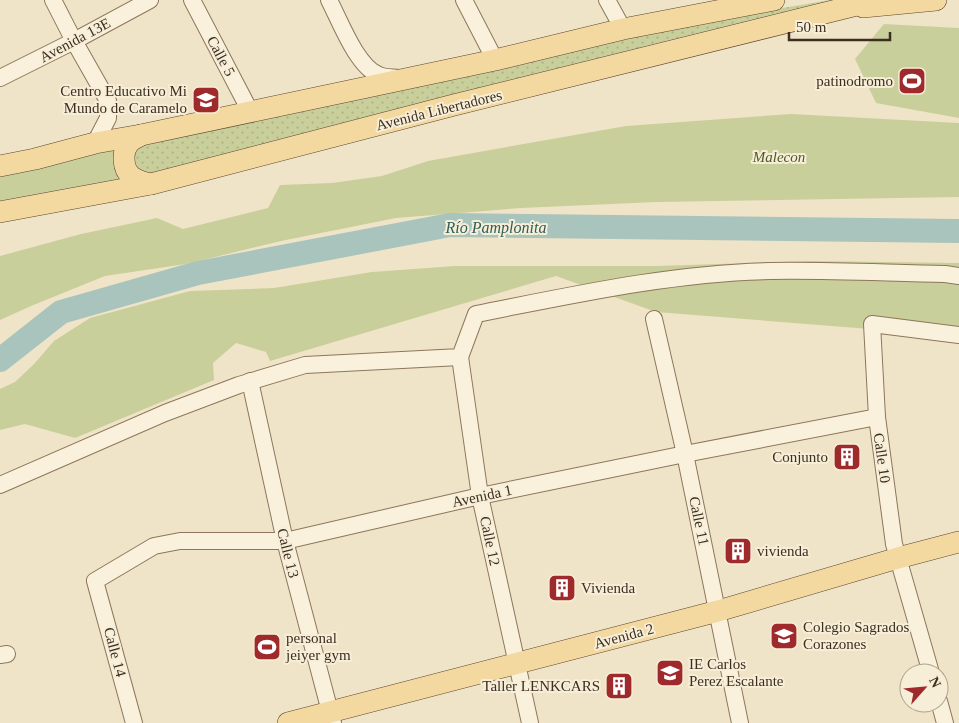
<svg xmlns="http://www.w3.org/2000/svg" width="959" height="723" viewBox="0 0 959 723" font-family="'Times New Roman',serif">
  <style>
    .grass { fill: url(#grass-dots) }
    .park { fill: #c9cf9b }
    .lines { fill: none; stroke-linecap: round; stroke-linejoin: round }
    .river { stroke: #a9c4bc; stroke-width: 24 }
    .minor-casing { stroke: #8d765c; stroke-width: 18 }
    .major-casing { stroke: #5b4430; stroke-width: 22 }
    .minor { stroke: #faf1dc; stroke-width: 16 }
    .major { stroke: #f3d9a0; stroke-width: 21 }
    .labels { text-anchor: middle; dominant-baseline: central; stroke-width: 4; stroke-linejoin: round; paint-order: stroke }
    .street-label { font-size: 15px; fill: #3d2e20; stroke: #f7eed8 }
    .poi-label { font-size: 15px; fill: #3d2e20; stroke: #f7eed8; text-anchor: start }
    .park-label { font-size: 15px; font-style: italic; fill: #4d5a26; stroke: #f7eed8 }
    .water-label { font-size: 16px; font-style: italic; fill: #2f5d5a; stroke: #f7eed8 }
  </style>
  <defs>
    <pattern id="grass-dots" width="8" height="8" patternUnits="userSpaceOnUse" patternTransform="scale(1.25)"><rect width="8" height="8" fill="#c9cf9b"/><path d="M2 2h.1M6 6h.1" fill="none" stroke="#aeb285" stroke-width="1.8" stroke-linecap="round"/></pattern>
  </defs>
  <rect width="100%" height="100%" fill="#f0e4c8"/>
  <polygon class="grass" points="830,0 855,0 153,181 132,175 132,143 713,20"/>
  <g class="park">
    <polygon points="884,24 959,28 959,118 876,103 855,59"/>
    <polygon points="791,114 959,123 959,197 657,202 521,208 396,218 281,241 186,264 105,276 31,306 0,320 0,256 81,234 157,218 183,229 268,208 280,185 332,183 382,176 428,161 626,126"/>
    <polygon points="128,140 131,179 0,209 0,168"/>
    <polygon points="812,261 959,263 959,333 882,330 656,312 556,276 270,361 266,352 236,343 213,363 214,380 75,438 25,424 0,430 0,389 15,382 34,364 54,341 90,318 190,291 274,288 372,272 455,266 656,266"/>
  </g>
  <g class="lines">
    <polyline class="river" points="0,360 61,312 198,273 450,225 959,231"/>
    <defs>
      <g id="minor">
        <polyline points="53,0 74,41 108,101 108,118 95,143"/>
        <polyline points="192,0 250,111"/>
        <path d="M329 0C340 21 357 67 379 75 385 78 393 77 399 78"/>
        <polyline points="464,0 495,60"/>
        <polyline points="607,0 623,29"/>
        <polyline points="0,78 74,41 150,0"/>
        <polyline points="654,319 685,454 740,723"/>
        <polyline points="460,357 480,496 530,723"/>
        <polyline points="250,381 285,541 333,723"/>
        <path d="M0 485 165 413 239 385 305 365 460 357 476 314C573 295 671 273 771 271 829 270 887 273 945 274L959 276"/>
        <polyline points="0,655 7,654"/>
        <polyline points="931,673 894,544 877,417 872,324 959,335"/>
        <polyline points="939,701 945,723"/>
        <polyline points="134,723 95,581 154,546 180,541 285,541 480,496 685,454 877,417"/>
      </g>
      <g id="major">
        <polyline points="863,7 936,0"/>
        <path d="M141 135C138 137 134 139 131 141 121 150 122 169 132 177 138 181 145 183 151 184"/>
        <polyline points="0,166 35,159 95,143 141,135 495,60 623,29 774,0"/>
        <polyline points="0,212 151,184 454,105 877,0"/>
        <polyline points="288,723 718,611 898,558 959,542"/>
      </g>
    </defs>
    <use href="#minor" class="minor-casing"/>
    <use href="#major" class="major-casing"/>
    <use href="#minor" class="minor"/>
    <use href="#major" class="major"/>
  </g>
  <defs>
    <symbol id="stadium-square" viewBox="-11 -11 22 22"><rect x="-9" y="-9" width="18" height="18" rx="4" fill="#9e2a2b" stroke="#f7eed8"/><path d="M0-5a6.5 5 0 1 0 0 10a6.5 5 0 1 0 0-10ZM-3.5-1.8h7v3.6h-7Z" fill="#fff"/></symbol>
    <symbol id="school-square" viewBox="-11 -11 22 22"><rect x="-9" y="-9" width="18" height="18" rx="4" fill="#9e2a2b" stroke="#f7eed8"/><path d="M0-5L7-2L0 1L-7-2ZM-4 1L0 2.5L4 1V4Q0 6-4 4Z" fill="#fff"/></symbol>
    <symbol id="building-square" viewBox="-11 -11 22 22"><rect x="-9" y="-9" width="18" height="18" rx="4" fill="#9e2a2b" stroke="#f7eed8"/><path d="M-4-6H4V6H1V3H-1V6H-4ZM-2.5-4.3h1.7v1.8h-1.7ZM.8-4.3h1.7v1.8H.8ZM-2.5-1h1.7V.8h-1.7ZM.8-1h1.7V.8H.8Z" fill="#fff"/></symbol>
  </defs>
  <g fill-rule="evenodd">
    <use href="#stadium-square" x="896" y="65" width="32" height="32"/>
    <use href="#school-square" x="190" y="84" width="32" height="32"/>
    <use href="#building-square" x="831" y="441" width="32" height="32"/>
    <use href="#building-square" x="722" y="535" width="32" height="32"/>
    <use href="#building-square" x="546" y="572" width="32" height="32"/>
    <use href="#school-square" x="768" y="620" width="32" height="32"/>
    <use href="#stadium-square" x="251" y="631" width="32" height="32"/>
    <use href="#school-square" x="654" y="657" width="32" height="32"/>
    <use href="#building-square" x="603" y="670" width="32" height="32"/>
  </g>
  <g class="labels">
    <g class="street-label">
      <text transform="translate(75 40) rotate(-28)">Avenida 13E</text>
      <text transform="translate(221 56) rotate(62)">Calle 5</text>
      <text transform="translate(439 110) rotate(-14)">Avenida Libertadores</text>
      <text transform="translate(882 458) rotate(82)">Calle 10</text>
      <text transform="translate(482 496) rotate(-12)">Avenida 1</text>
      <text transform="translate(699 521) rotate(78)">Calle 11</text>
      <text transform="translate(490 541) rotate(78)">Calle 12</text>
      <text transform="translate(288 553) rotate(76)">Calle 13</text>
      <text transform="translate(624 636) rotate(-15)">Avenida 2</text>
      <text transform="translate(115 652) rotate(75)">Calle 14</text>
    </g>
    <g class="poi-label">
      <text x="893" y="81" text-anchor="end">patinodromo</text>
      <text x="187" y="91" text-anchor="end">Centro Educativo Mi<tspan x="187" dy="17">Mundo de Caramelo</tspan></text>
      <text x="828" y="457" text-anchor="end">Conjunto</text>
      <text x="757" y="551">vivienda</text>
      <text x="581" y="588">Vivienda</text>
      <text x="803" y="627">Colegio Sagrados<tspan x="803" dy="17">Corazones</tspan></text>
      <text x="286" y="638">personal<tspan x="286" dy="17">jeiyer gym</tspan></text>
      <text x="689" y="664">IE Carlos<tspan x="689" dy="17">Perez Escalante</tspan></text>
      <text x="600" y="686" text-anchor="end">Taller LENKCARS</text>
    </g>
    <g class="park-label">
      <text x="779" y="157">Malecon</text>
    </g>
    <g class="water-label">
      <text x="496" y="227">Río Pamplonita</text>
    </g>
  </g>
  <g transform="translate(924 688) rotate(63)"><circle r="24" fill="#f7eed8" stroke="#ada18e"/>
  <path d="M0-4L9 19L0 12L-9 19Z" fill="#9e2a2b"/>
  <text y="-8" font-size="14" font-weight="bold" text-anchor="middle" fill="#3d2e20">N</text>
  </g>
  <path d="M789 32v8h101v-8" fill="none" stroke="#3d2e20" stroke-width="2.5"/>
  <text x="796" y="32" font-size="15" fill="#3d2e20" stroke="#f7eed8" stroke-width="4" paint-order="stroke">50 m</text>
</svg>
